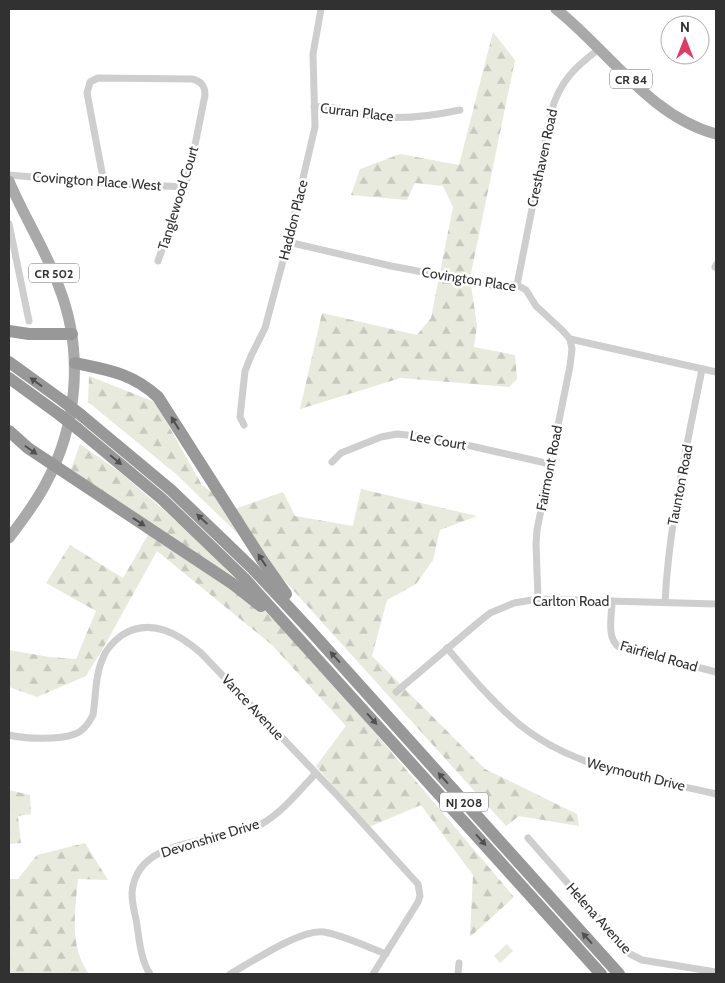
<svg xmlns="http://www.w3.org/2000/svg" width="725" height="983" viewBox="0 0 725 983" font-family="Cabin,sans-serif">
  <style>
    .forest { fill: url(#forest-firs) }
    .park { fill: url(#park-tufts) }
    .lines { fill: none; stroke-linecap: round; stroke-linejoin: round }
    .street { stroke: #cecece; stroke-width: 7 }
    .primary { stroke: #a9a9a9; stroke-width: 11 }
    .highway { stroke: #989898; stroke-width: 12 }
    .highway-bridge { stroke: #989898; stroke-width: 12 }
    .oneway { fill: #505050 }
    .labels { text-anchor: middle; dominant-baseline: central; stroke-width: 5; stroke-linejoin: round; paint-order: stroke }
    .shield { fill: #fff; stroke: #6f6f6f; stroke-width: 1 }
    .shield-label { font-size: 12px; font-weight: bold; fill: #313131 }
    .street-label { font-size: 14px; fill: #313131; stroke: #fff }
  </style>
  <defs>
    <pattern id="forest-firs" width="22" height="20" patternUnits="userSpaceOnUse" patternTransform="scale(1.25)"><rect width="22" height="20" fill="#e7eadd"/><path d="M5 1l3.5 6h-7zM16 11l3.5 6h-7z" fill="#c7c9be"/></pattern>
    <pattern id="park-tufts" width="24" height="20" patternUnits="userSpaceOnUse" patternTransform="scale(1.25)"><rect width="24" height="20" fill="#e7eadd"/><path d="M3 7l-1-3M5 7V3M7 7l1-3M15 17l-1-3M17 17v-4M19 17l1-3" fill="none" stroke="#c7c9be"/></pattern>
  </defs>
  <rect width="100%" height="100%" fill="#fff"/>
  <g class="forest">
    <polygon points="493,32 515,60 470,278 477,326 474,347 515,355 517,379 509,387 401,378 300,409 322,313 417,335 431,318 453,207 443,186 415,183 407,200 351,195 360,169 400,154 459,165"/>
    <polygon points="89,376 155,402 202,485 235,509 283,492 295,516 353,526 361,489 477,516 440,530 433,560 416,584 387,600 372,656 485,769 577,814 579,826 519,816 506,826 275,570 176,474 88,402"/>
    <polygon points="80,444 121,473 198,540 326,675 514,897 470,937 473,875 421,805 369,827 316,766 346,726 272,645 157,551 102,650 86,676 37,697 9,687 9,650 49,657 76,659 96,611 46,583 70,545 123,578 152,528 71,469"/>
    <polygon points="9,790 30,795 31,814 18,816 21,843 9,844"/>
    <path d="M85 843 108 880 78 879C75 911 69 947 89 974H9V879H18L37 855Z"/>
  </g>
  <polygon class="park" points="507,944 513,951 500,963 494,956"/>
  <g class="lines">
    <g class="street">
      <path d="M314 107C334 105 352 113 371 116 400 120 432 116 460 110"/>
      <polyline points="9,175 104,183 185,187"/>
      <path d="M104 183 87 93 90 82 98 78 192 79C201 81 205 86 205 95L190 170 158 261"/>
      <polyline points="9,224 29,321"/>
      <polyline points="288,242 391,266 492,285 517,285 526,290 536,306 562,330 570,339 716,372"/>
      <polyline points="715,267 716,265"/>
      <path d="M517 285 551 112C560 81 575 67 599 49"/>
      <polyline points="244,425 240,417 245,371 251,356 265,328 288,242 315,127 313,54 321,9"/>
      <polyline points="332,462 341,453 381,437 397,434 416,436 471,446 550,464"/>
      <polyline points="538,599 536,544 537,530 570,366 572,349 570,339"/>
      <path d="M612 601C612 615 606 638 619 647L716 672"/>
      <path d="M665 602C669 523 687 446 702 369"/>
      <path d="M447 648C470 675 493 703 520 725 576 770 649 778 716 794"/>
      <polyline points="396,692 480,621 490,613 514,603 538,599 716,604"/>
      <path d="M9 735C24 739 60 740 75 734 84 731 89 723 93 715 96 696 95 675 103 658 106 649 114 641 122 635 151 617 179 634 201 653L336 794 418 884 420 896 418 902 373 974"/>
      <polyline points="528,838 630,954 642,960 716,972"/>
      <path d="M150 974C140 959 139 936 136 919 134 911 132 902 132 893 136 834 221 845 260 825 282 813 299 791 316 773"/>
      <path d="M230 974C252 962 300 929 324 932 343 935 367 947 386 954"/>
      <polyline points="458,974 459,963"/>
    </g>
    <g class="primary">
      <path d="M556 9C608 50 649 116 716 134"/>
      <path d="M9 181C24 217 46 250 59 287 84 351 78 425 45 485 35 504 22 521 9 538"/>
    </g>
    <g class="highway">
      <polyline points="9,331 29,334 72,334"/>
      <polyline points="9,362 63,401"/>
      <path d="M75 363C108 370 132 373 158 397L262 560 286 594"/>
      <polyline points="9,378 60,415"/>
      <polyline points="81,415 171,490 253,569 309,629 619,974"/>
      <polyline points="78,429 162,499 244,578 601,974"/>
      <polyline points="9,431 28,448 233,584 261,606"/>
    </g>
    <g class="highway-bridge">
      <polyline points="63,401 81,415"/>
      <polyline points="60,415 78,429"/>
    </g>
  </g>
  <defs><path id="oneway-solid" d="M-6-.8H1V-3.2L6.5 0L1 3.2V.8H-6Z" transform="scale(1.25)"/></defs>
  <g class="oneway">
    <use href="#oneway-solid" transform="translate(36 382) rotate(-144)"/>
    <use href="#oneway-solid" transform="translate(175 423) rotate(-122)"/>
    <use href="#oneway-solid" transform="translate(31 450) rotate(35)"/>
    <use href="#oneway-solid" transform="translate(116 460) rotate(39)"/>
    <use href="#oneway-solid" transform="translate(202 519) rotate(-137)"/>
    <use href="#oneway-solid" transform="translate(139 522) rotate(34)"/>
    <use href="#oneway-solid" transform="translate(262 560) rotate(-123)"/>
    <use href="#oneway-solid" transform="translate(335 657) rotate(-132)"/>
    <use href="#oneway-solid" transform="translate(372 719) rotate(48)"/>
    <use href="#oneway-solid" transform="translate(443 778) rotate(-132)"/>
    <use href="#oneway-solid" transform="translate(481 840) rotate(48)"/>
    <use href="#oneway-solid" transform="translate(587 938) rotate(-132)"/>
  </g>
  <g class="labels">
    <g class="shield">
      <rect x="610" y="69.5" width="42" height="19" rx="4"/>
      <rect x="29" y="263.5" width="50" height="19" rx="4"/>
      <rect x="440" y="792.5" width="48" height="19" rx="4"/>
    </g>
    <g class="shield-label">
      <text x="631" y="79">CR 84</text>
      <text x="54" y="273">CR 502</text>
      <text x="464" y="802">NJ 208</text>
    </g>
    <g class="street-label">
      <text transform="translate(357 112) rotate(7)">Curran Place</text>
      <text transform="translate(542 158) rotate(-78)">Cresthaven Road</text>
      <text transform="translate(97 181) rotate(4)">Covington Place West</text>
      <text transform="translate(178 198) rotate(-73)">Tanglewood Court</text>
      <text transform="translate(293 220) rotate(-76)">Haddon Place</text>
      <text transform="translate(469 279) rotate(9)">Covington Place</text>
      <text transform="translate(438 440) rotate(10)">Lee Court</text>
      <text transform="translate(549 468) rotate(-79)">Fairmont Road</text>
      <text transform="translate(680 485) rotate(-79)">Taunton Road</text>
      <text x="571" y="601">Carlton Road</text>
      <text transform="translate(659 656) rotate(16)">Fairfield Road</text>
      <text transform="translate(253 707) rotate(47)">Vance Avenue</text>
      <text transform="translate(636 774) rotate(14)">Weymouth Drive</text>
      <text transform="translate(210 838) rotate(-17)">Devonshire Drive</text>
      <text transform="translate(599 918) rotate(48)">Helena Avenue</text>
    </g>
  </g>
  <rect width="725" height="983" fill="none" stroke="#313131" stroke-width="20"/>
  <g transform="translate(685 40)"><circle r="24" fill="#ffffff" stroke="#adadad"/>
  <path d="M0-4L9 19L0 12L-9 19Z" fill="#e13a63"/>
  <text y="-8" font-size="14" font-weight="bold" text-anchor="middle" fill="#313131">N</text>
  </g>
</svg>
